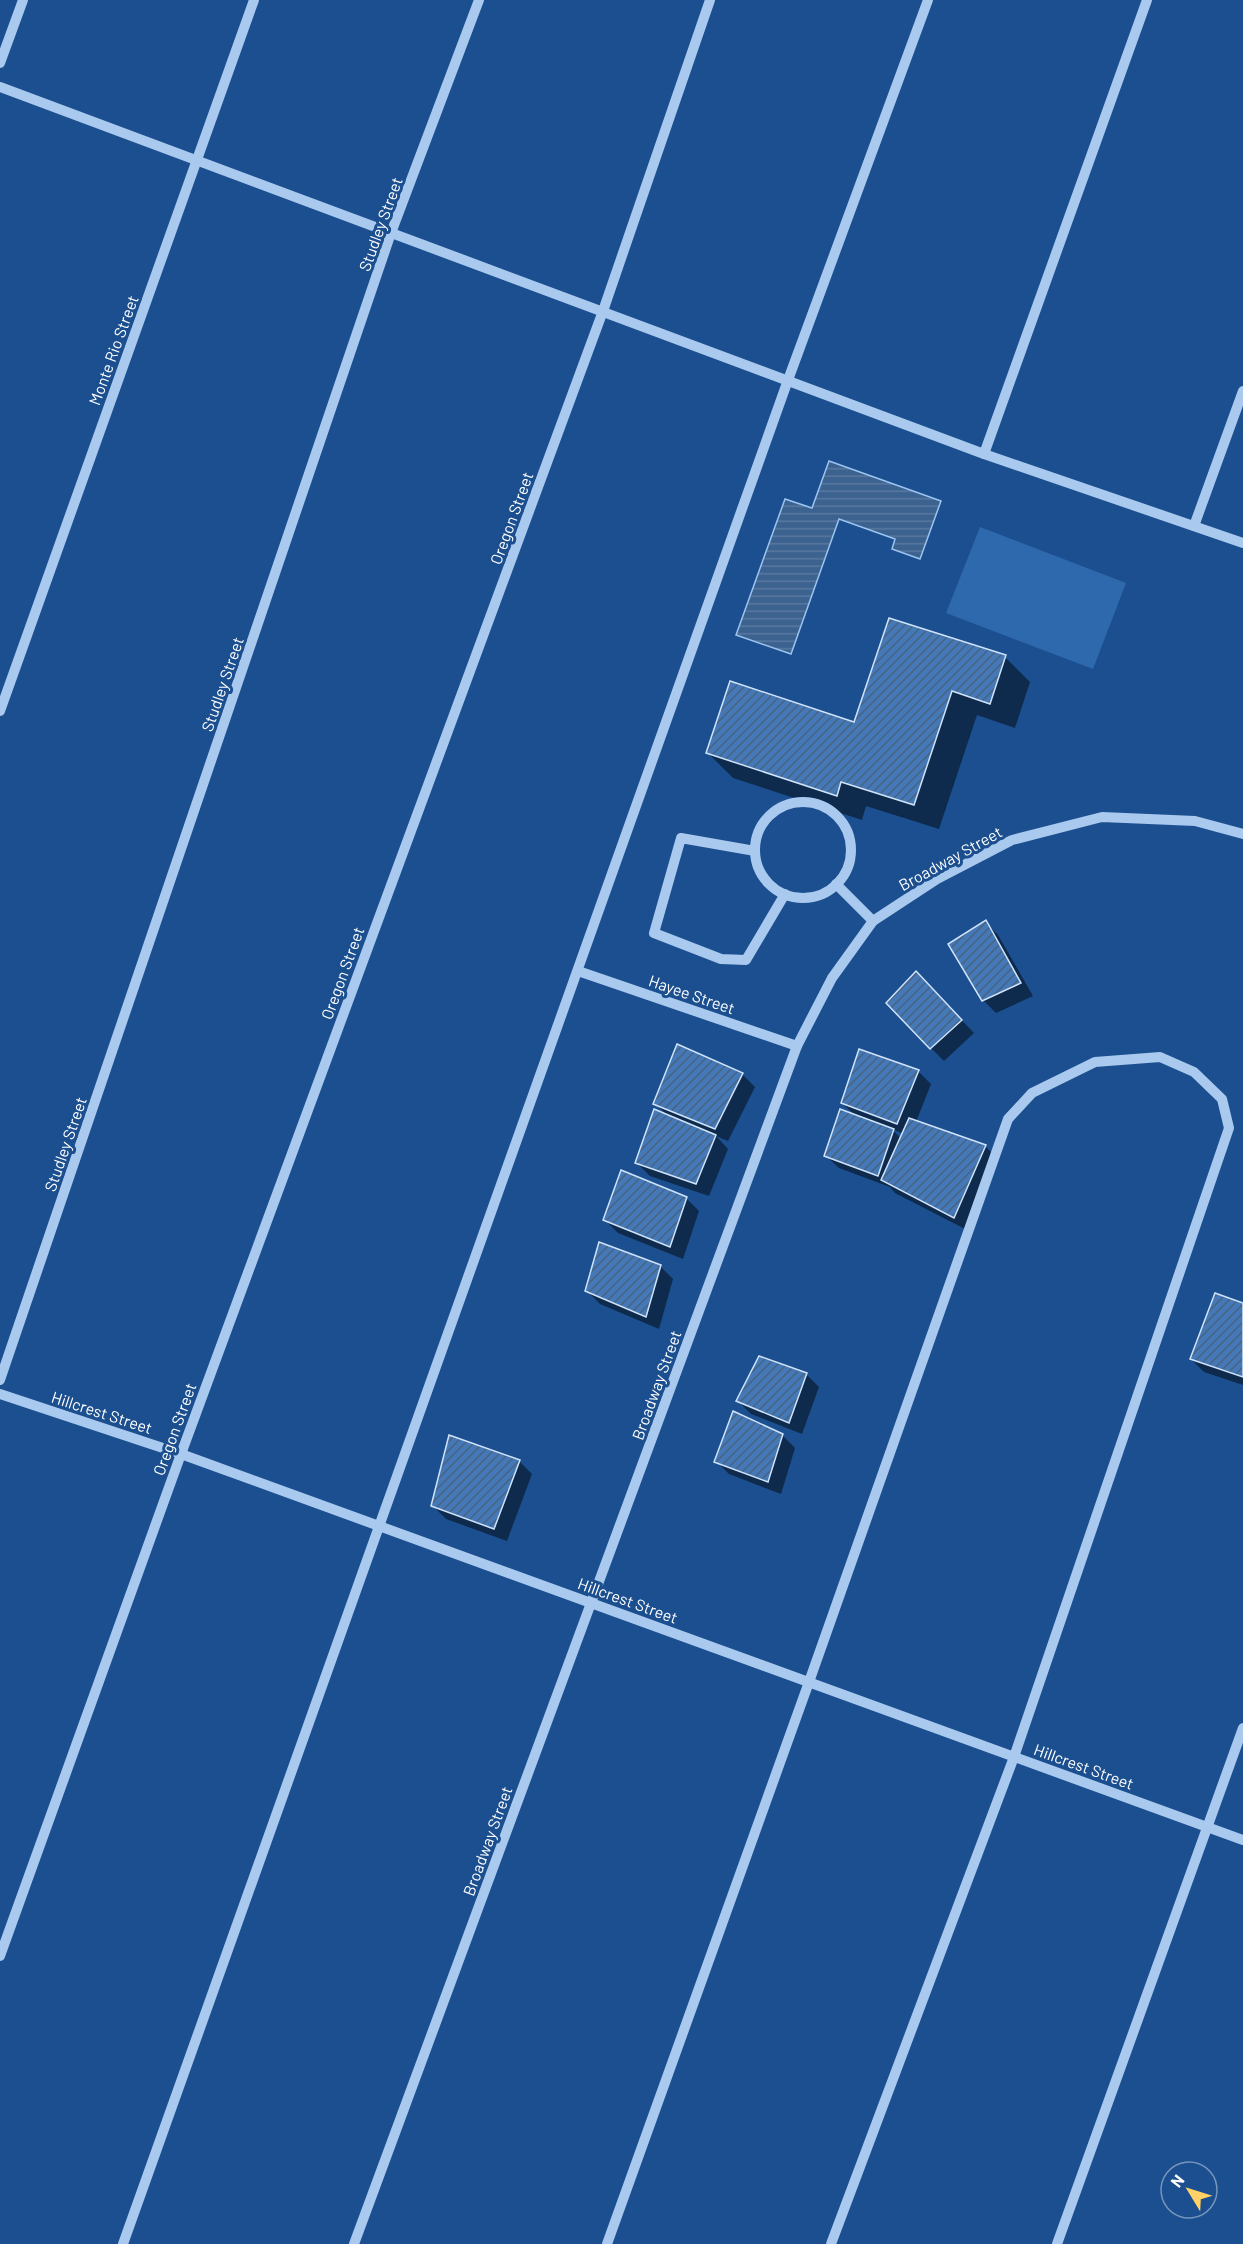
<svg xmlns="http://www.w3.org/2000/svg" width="1243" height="2244" viewBox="0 0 1243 2244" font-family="Barlow,sans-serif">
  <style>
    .pitch { fill: #2e69ad }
    .water { fill: url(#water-rules); stroke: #9cc4f0; stroke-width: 1.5 }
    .shadow { fill: #0007; fill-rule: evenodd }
    .building { fill: url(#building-hatch); stroke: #cfe3fa; stroke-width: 1.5 }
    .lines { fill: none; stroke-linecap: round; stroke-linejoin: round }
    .minor { stroke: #a9c9ee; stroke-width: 10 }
    .labels { text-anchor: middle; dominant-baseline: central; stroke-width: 6; stroke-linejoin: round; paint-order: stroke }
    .street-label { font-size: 16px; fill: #fff; stroke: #1b4f8f }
  </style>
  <defs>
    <pattern id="water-rules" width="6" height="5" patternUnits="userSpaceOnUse" patternTransform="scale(1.5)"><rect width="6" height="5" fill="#3c6290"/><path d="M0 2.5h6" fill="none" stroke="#597aa1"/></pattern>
    <pattern id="building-hatch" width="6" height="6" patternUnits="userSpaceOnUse" patternTransform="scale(1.5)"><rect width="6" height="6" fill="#4478b7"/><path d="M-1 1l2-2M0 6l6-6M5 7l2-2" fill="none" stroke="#486282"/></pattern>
  </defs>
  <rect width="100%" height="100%" fill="#1b4f8f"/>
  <polygon class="pitch" points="980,527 1126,583 1093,669 946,613"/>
  <polygon class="water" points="829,461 941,501 920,559 892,549 895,539 839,519 791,654 736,635 785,499 812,508"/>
  <g class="shadow">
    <polygon points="1005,657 1030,682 1015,728 977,715 939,829 866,806 862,820 733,778 708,753 855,724"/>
    <polygon points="985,922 998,935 1033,996 996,1013 983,1000"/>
    <polygon points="929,986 974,1033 944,1061 931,1048"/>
    <path d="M918 1071 931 1084 916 1122 985 1146 998 1159 967 1230 895 1193 890 1187 839 1168 826 1156 856 1116 842 1103ZM892 1129 904 1134 901 1139Z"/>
    <polygon points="742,1074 755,1087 728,1141 716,1136 728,1149 709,1196 650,1176 637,1163 669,1117 655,1103"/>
    <polygon points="686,1198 699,1211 683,1259 618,1233 605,1220"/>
    <polygon points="660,1266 673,1279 659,1329 600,1304 587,1291"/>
    <polygon points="1243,1305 1243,1385 1204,1372 1191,1359"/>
    <polygon points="806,1374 819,1387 802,1434 751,1414 738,1401"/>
    <polygon points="782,1435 795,1448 781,1494 729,1474 716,1461"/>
    <polygon points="519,1461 532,1474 507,1541 446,1519 433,1506"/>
  </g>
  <g class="building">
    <polygon points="889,618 1006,655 990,704 952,691 914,805 841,782 837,796 706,753 730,681 854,722"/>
    <polygon points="986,920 1021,983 982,1001 948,944"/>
    <polygon points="916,971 962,1020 930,1049 886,1003"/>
    <polygon points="677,1044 743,1073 715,1129 653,1104"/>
    <polygon points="859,1049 919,1070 897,1124 841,1103"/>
    <polygon points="654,1109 716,1135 696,1184 635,1163"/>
    <polygon points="840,1109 894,1129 878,1176 824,1156"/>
    <polygon points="909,1118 986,1145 954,1218 881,1180"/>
    <polygon points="621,1170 687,1197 670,1247 603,1220"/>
    <polygon points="599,1242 661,1265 646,1317 585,1291"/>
    <polygon points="1215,1293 1243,1303 1243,1377 1190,1359"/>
    <polygon points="759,1356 807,1373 789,1423 736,1401"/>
    <polygon points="733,1411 783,1434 768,1482 714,1462"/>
    <polygon points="449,1435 520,1460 494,1529 431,1506"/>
  </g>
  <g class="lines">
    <g class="minor">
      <polyline points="0,63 23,0"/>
      <polyline points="0,87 984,454 1243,543"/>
      <polyline points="984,454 1147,0"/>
      <polyline points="1194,526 1243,391"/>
      <polyline points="0,711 254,0"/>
      <circle cx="803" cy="850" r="48"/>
      <polyline points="755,851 681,838 654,933 721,959 746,960 785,894"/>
      <polyline points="836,884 873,921"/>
      <polyline points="578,971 797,1046"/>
      <polyline points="0,1380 391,233 479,0"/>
      <polyline points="0,1394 181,1454 1243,1840"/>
      <polyline points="0,1956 181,1454 603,311 710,0"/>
      <polyline points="123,2244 788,380 928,0"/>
      <polyline points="354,2244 797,1046 832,978 873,921 937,879 1012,840 1102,817 1195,821 1243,834"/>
      <polyline points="607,2244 809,1682 1008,1119 1032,1093 1095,1062 1160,1057 1194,1072 1222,1099 1229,1128 1014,1757 831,2244"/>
      <polyline points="1057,2244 1243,1728"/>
    </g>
  </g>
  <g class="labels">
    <g class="street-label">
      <text transform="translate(380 224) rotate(-70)">Studley Street</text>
      <text transform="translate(113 350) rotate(-70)">Monte Rio Street</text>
      <text transform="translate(511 518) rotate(-70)">Oregon Street</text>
      <text transform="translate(222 684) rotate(-71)">Studley Street</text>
      <text transform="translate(950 858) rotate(-29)">Broadway Street</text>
      <text transform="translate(342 973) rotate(-70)">Oregon Street</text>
      <text transform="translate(692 994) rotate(19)">Hayee Street</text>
      <text transform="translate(65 1144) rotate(-71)">Studley Street</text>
      <text transform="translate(656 1385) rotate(-70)">Broadway Street</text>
      <text transform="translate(102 1412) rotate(18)">Hillcrest Street</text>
      <text transform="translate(174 1429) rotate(-70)">Oregon Street</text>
      <text transform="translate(628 1600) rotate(20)">Hillcrest Street</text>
      <text transform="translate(1084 1766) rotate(20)">Hillcrest Street</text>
      <text transform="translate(487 1841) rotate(-70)">Broadway Street</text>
    </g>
  </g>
  <g transform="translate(1189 2190) rotate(308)"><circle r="28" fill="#1b4f8f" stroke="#7695bc" stroke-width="1.5"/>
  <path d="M0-4.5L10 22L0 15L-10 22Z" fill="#ffd166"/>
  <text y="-9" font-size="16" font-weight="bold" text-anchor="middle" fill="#ffffff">N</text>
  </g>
</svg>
